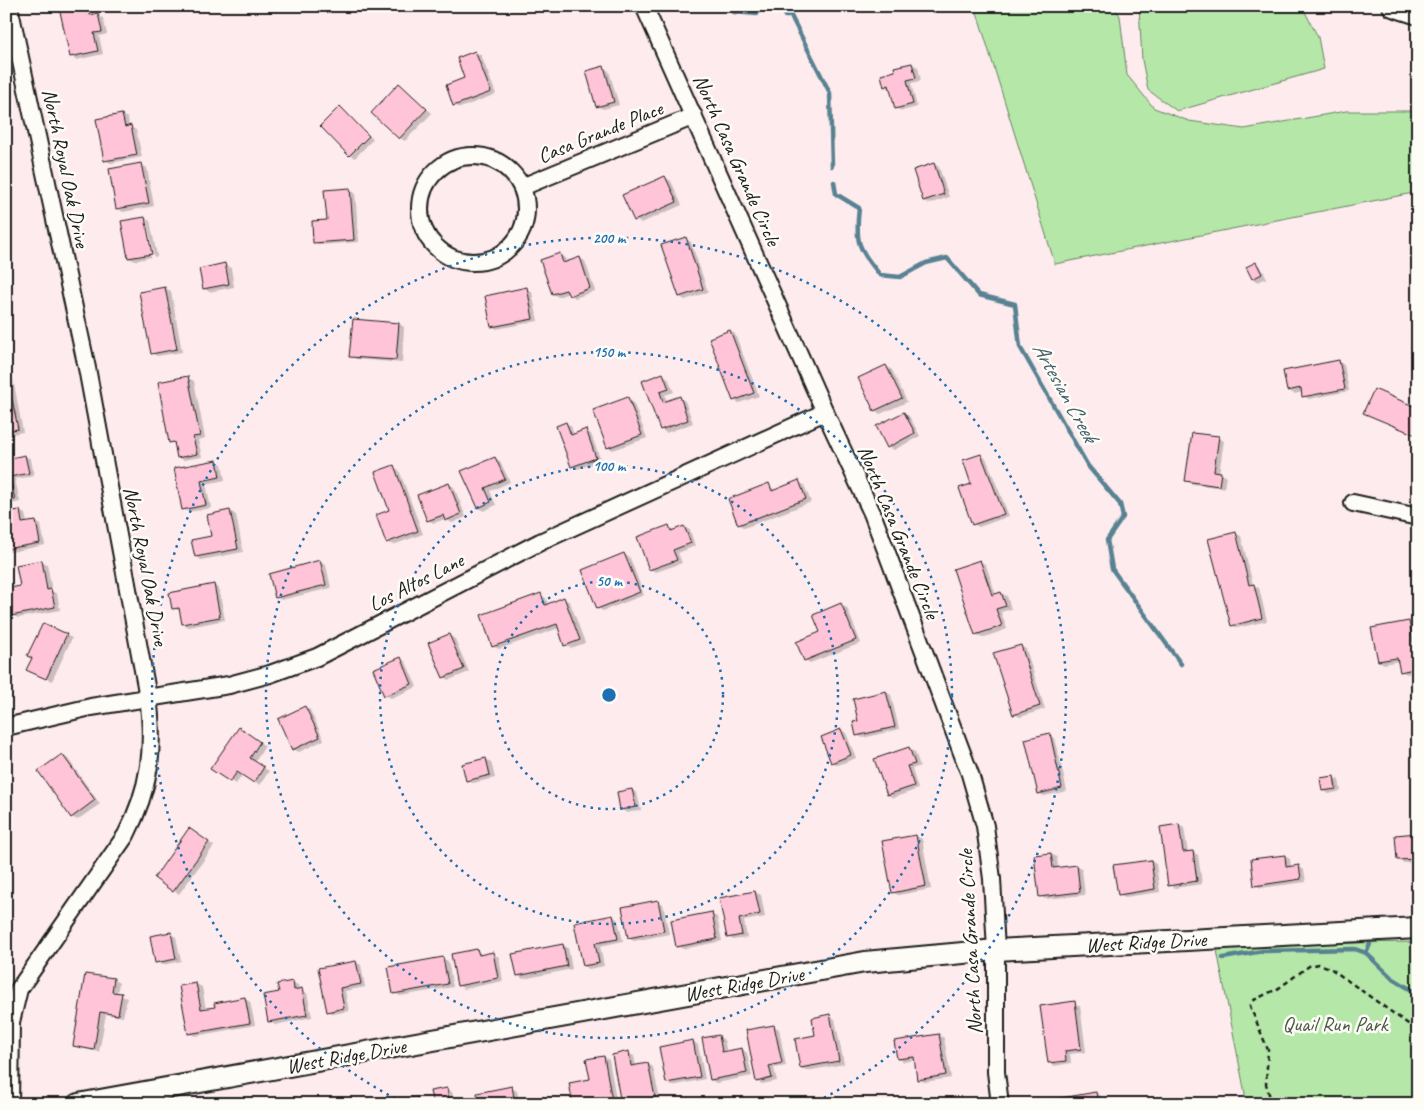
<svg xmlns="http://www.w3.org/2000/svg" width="1424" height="1110" viewBox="0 0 1424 1110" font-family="Caveat,sans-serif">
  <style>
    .green { fill: #b4e7a8; stroke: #688262 }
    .shadow { fill: #0003 }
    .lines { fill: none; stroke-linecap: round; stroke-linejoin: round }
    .stream { stroke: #588292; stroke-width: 4.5 }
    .building { fill: #ffc4d7; stroke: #1c1c1c }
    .minor-casing { stroke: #1c1c1c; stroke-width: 20 }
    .tertiary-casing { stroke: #1c1c1c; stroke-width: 24 }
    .path { stroke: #1c1c1c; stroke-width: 2.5; stroke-dasharray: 5 4; stroke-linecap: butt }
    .minor { stroke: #fdfcf7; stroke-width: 16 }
    .tertiary { stroke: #fdfcf7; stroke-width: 20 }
    .ring { fill: none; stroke: #1f6fb2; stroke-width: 2.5; stroke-dasharray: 2.5 5 }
    .labels { text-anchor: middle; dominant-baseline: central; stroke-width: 5; stroke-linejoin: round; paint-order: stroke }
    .street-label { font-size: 21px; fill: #1c1c1c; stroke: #fdfcf7 }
    .park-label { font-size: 21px; fill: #4a5946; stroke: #fdfcf7 }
    .water-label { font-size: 22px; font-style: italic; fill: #44606b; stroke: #fdfcf7 }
    .centre { fill: #1f6fb2; stroke: #fdfcf7; stroke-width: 2.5 }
    .ring-label { font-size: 15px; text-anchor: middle; font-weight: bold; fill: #1f6fb2; stroke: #fdfcf7; stroke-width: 5; stroke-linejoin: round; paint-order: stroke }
  </style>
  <rect width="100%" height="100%" fill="#feebed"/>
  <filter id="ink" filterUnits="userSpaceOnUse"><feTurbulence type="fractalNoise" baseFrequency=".02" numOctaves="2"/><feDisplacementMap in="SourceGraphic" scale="10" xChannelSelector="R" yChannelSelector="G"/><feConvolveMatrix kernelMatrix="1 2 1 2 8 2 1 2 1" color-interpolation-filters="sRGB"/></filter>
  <g filter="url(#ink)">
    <g class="green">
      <polygon points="975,6 1114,6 1120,16 1127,75 1154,108 1189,121 1244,129 1346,111 1418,111 1418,192 1055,264"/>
      <polygon points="1139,6 1302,6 1318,37 1324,69 1177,111 1148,90 1142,60"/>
      <polygon points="1418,942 1418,1104 1247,1104 1216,945"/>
    </g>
    <g class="shadow">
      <polygon points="66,6 92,6 94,15 103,18 107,34 99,36 103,54 76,60 71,56 60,8"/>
      <polygon points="475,52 481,55 496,94 460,108 454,105"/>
      <polygon points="912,64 918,67 921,81 911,83 917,107 902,111 896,108 890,89 885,86 896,72"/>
      <polygon points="604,68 609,71 619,105 603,109 597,106"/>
      <polygon points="399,85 432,113 405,141 400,138"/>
      <polygon points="340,108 373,139 355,158 349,155"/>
      <polygon points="122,115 128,118 129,127 136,130 142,157 111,163 105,160"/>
      <polygon points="141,164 147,168 154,206 123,212 117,208"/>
      <polygon points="934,164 939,167 949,197 929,204 924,201"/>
      <polygon points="665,177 671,181 682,205 641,223 635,220"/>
      <polygon points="349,189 355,193 359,242 320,245 315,242"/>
      <polygon points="145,218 150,221 157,256 154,257 147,220 144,220 151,257 135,261 129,258"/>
      <polygon points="686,239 691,242 708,292 685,300 680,297"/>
      <polygon points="560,255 565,258 567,263 579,258 585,261 595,291 575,298 569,293 558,297 553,294"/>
      <polygon points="1256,263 1261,267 1267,278 1258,282 1253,279 1247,268"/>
      <polygon points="225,265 231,268 234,287 209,292 204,288"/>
      <polygon points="165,288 171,291 182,352 157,356 152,353"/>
      <polygon points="527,289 532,292 538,321 497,329 492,326"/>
      <polygon points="354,321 399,324 404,327 402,363 356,359 351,356"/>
      <polygon points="730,331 735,334 759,396 739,403 734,400"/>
      <polygon points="1339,362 1344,365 1349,391 1309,399 1304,396 1303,392 1294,394 1288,390"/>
      <polygon points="886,366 892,370 907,402 880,414 875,410"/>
      <polygon points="6,370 12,373 23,432 6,435"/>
      <polygon points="663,374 668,378 674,392 665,395 667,402 680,398 685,401 693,423 666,433 661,429 643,382"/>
      <polygon points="188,378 194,381 205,438 198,440 202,457 183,460 178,457 176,445 171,442"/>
      <polygon points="628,399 633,402 647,438 613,450 608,447"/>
      <polygon points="904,413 909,416 920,436 894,450 888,447"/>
      <polygon points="566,423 571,426 574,435 586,431 591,434 601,461 577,469 572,466"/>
      <polygon points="1218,438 1224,441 1219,473 1226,476 1224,488 1192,484 1187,480"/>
      <polygon points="980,455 986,458 1009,516 979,527 973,524 973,485"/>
      <polygon points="25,456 31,459 34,476 15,479 20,502 6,505 6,460"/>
      <polygon points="495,458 500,461 510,482 490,491 496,505 484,511 478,507"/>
      <polygon points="216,461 222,464 225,480 206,484 211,508 189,512 184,509 176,469"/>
      <polygon points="393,467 399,470 423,534 393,545 387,542"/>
      <polygon points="799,482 804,485 811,502 744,528 739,524 769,485 775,490"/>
      <polygon points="449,484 454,487 466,517 452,523 445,519 434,523 428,520"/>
      <polygon points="20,511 25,514 27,523 36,522 41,525 45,545 6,553 6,513"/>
      <polygon points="230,511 236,515 243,552 201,560 196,556 213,537"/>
      <polygon points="669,527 674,530 684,527 690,530 695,546 678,553 682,563 656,572 650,569"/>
      <polygon points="1235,533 1241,536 1253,585 1259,588 1267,621 1237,628 1232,625"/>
      <polygon points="624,554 630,558 644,595 603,611 598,608"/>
      <polygon points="41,561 47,564 52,591 57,594 60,610 18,618 12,615 22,587"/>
      <polygon points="980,561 986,565 996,595 1001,593 1007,596 1011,609 1001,612 1007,629 982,638 976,634"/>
      <polygon points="320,562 326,565 331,588 281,600 276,597"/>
      <polygon points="214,585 219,589 225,620 189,627 183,624 181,611 173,608"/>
      <polygon points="540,595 546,598 548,605 564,599 570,602 585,643 571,648 565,645 559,628 499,649 493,646"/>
      <polygon points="841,605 847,608 861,643 810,663 805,660"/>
      <polygon points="1408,622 1414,626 1418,646 1418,672 1407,674 1401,671 1399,661 1384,664 1379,661"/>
      <polygon points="43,625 72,638 52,681 33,672 34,658"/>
      <polygon points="449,635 455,639 469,672 449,680 444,677"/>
      <polygon points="1020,646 1026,649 1045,709 1020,717 1014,714"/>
      <polygon points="401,659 406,662 417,687 391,698 385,695"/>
      <polygon points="886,692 891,695 899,729 863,738 857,735 860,722"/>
      <polygon points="305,707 310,710 324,740 299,752 293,749"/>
      <polygon points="841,730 846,733 856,758 838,765 832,762"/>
      <polygon points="245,732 265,746 255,762 269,771 260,785 243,774 236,784 212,768"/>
      <polygon points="1050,735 1055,738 1067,791 1044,796 1039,793"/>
      <polygon points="909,749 915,752 920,766 912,769 918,789 893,798 888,795"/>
      <polygon points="63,755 68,759 100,804 77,820 72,817"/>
      <polygon points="486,759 491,762 495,778 473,783 467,780"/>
      <polygon points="1333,777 1339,780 1341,791 1329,794 1323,790"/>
      <polygon points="632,790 637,793 641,810 627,813 621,809"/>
      <polygon points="1179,825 1184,828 1188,853 1193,852 1198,855 1202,884 1175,888 1169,885"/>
      <polygon points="195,833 214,846 179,894 155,877"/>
      <polygon points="1418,835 1418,862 1403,863 1398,859"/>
      <polygon points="916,836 922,839 931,889 898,895 893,892"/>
      <polygon points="1051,854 1057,857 1058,868 1077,866 1082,869 1085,895 1045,899 1040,896"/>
      <polygon points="1284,856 1290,859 1291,868 1299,866 1304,870 1306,882 1261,888 1255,885"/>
      <polygon points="1151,861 1156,864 1160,892 1125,897 1119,894"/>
      <polygon points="755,892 761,895 765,917 744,921 747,938 733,940 728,937"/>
      <polygon points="657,901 663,904 669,934 634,941 629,938"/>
      <polygon points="711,914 717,917 722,941 683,949 677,946"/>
      <polygon points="613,916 618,920 623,941 600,946 604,966 589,969 584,966 576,924"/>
      <polygon points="170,934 176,937 181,961 162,965 157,962"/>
      <polygon points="563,945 568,948 572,969 523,979 518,975"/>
      <polygon points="477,950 483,956 493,954 499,957 503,981 464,989 458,985"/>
      <polygon points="442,958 448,961 453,987 400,996 395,993"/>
      <polygon points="356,962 361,965 365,987 345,991 349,1011 333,1014 328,1011 320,969"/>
      <polygon points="114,980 119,983 117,994 127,998 123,1017 106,1014 99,1052 80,1048 74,1045"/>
      <polygon points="292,982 298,985 299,990 307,993 312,1017 275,1025 269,1021"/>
      <polygon points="196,984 202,987 206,1010 245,999 250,1002 255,1025 195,1036 189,1033"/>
      <polygon points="1074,1003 1080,1006 1086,1052 1070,1054 1071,1063 1054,1066 1049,1063"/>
      <polygon points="830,1016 835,1019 844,1064 807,1071 801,1068"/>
      <polygon points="774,1026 779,1029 786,1066 774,1068 777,1081 762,1084 757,1081"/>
      <polygon points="939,1035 944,1038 951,1078 924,1082 918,1079 915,1060 904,1062 898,1058"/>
      <polygon points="719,1036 724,1040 727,1052 742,1049 747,1053 752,1076 716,1083 711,1080"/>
      <polygon points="693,1041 698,1045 705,1079 672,1086 667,1083"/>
      <polygon points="628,1053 634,1056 636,1066 648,1064 653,1067 660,1100 639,1104 623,1103"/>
      <polygon points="604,1057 609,1060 617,1104 575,1104"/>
      <polygon points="511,1088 517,1091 520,1104 480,1104"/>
      <polygon points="447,1089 452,1092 455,1104 434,1104"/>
      <polygon points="1095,1093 1101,1096 1102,1104 1052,1104"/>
      <polygon points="416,1098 422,1104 382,1104"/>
    </g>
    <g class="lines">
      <g class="stream">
        <polyline points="731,6 734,12 757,14"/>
        <polyline points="785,16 791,16 830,93 832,166"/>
        <path d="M834 182 836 194 859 208C855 244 858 247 880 275L900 277 926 263 947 258 979 295 1015 304 1020 347 1088 466 1120 504 1123 517 1107 540 1112 569 1181 664"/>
        <polyline points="1366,953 1370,944"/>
        <polyline points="1223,958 1263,951 1355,949 1366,953 1392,978 1418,994"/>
      </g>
    </g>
    <g class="building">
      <polygon points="88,6 90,15 98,13 102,32 94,33 98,51 70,57 59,7"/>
      <polygon points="475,51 491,92 453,106 446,85 464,78 457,58"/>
      <polygon points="912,63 916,78 907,80 913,104 895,109 889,85 884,87 881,75 895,71 894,67"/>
      <polygon points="604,66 614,102 596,107 586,71"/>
      <polygon points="399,83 427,109 399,139 371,113"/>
      <polygon points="340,106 369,136 349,156 320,126"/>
      <polygon points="122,114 125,127 131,125 137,155 104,161 96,119"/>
      <polygon points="141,163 149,203 116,209 109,169"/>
      <polygon points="934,163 944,194 923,201 913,170"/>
      <polygon points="665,176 677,202 634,221 622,195"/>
      <polygon points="350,188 354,240 313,243 312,221 327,220 324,190"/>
      <polygon points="145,217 152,254 128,258 121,221"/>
      <polygon points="686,237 703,289 679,297 661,245"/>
      <polygon points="560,253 563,263 580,257 590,288 569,296 566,290 552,294 540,260"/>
      <polygon points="1256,262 1262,274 1252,279 1246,267"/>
      <polygon points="225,263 229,284 203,289 199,269"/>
      <polygon points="165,287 177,349 151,354 139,292"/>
      <polygon points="527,287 533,319 491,327 485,296"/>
      <polygon points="353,319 399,323 396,360 349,357"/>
      <polygon points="730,330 754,393 733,401 709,338"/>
      <polygon points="1339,360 1345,389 1302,397 1301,388 1287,391 1283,371"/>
      <polygon points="886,365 902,398 874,411 858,378"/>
      <polygon points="6,368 18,429 6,431"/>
      <polygon points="663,373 669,389 660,392 663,402 680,396 688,420 660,430 642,381"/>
      <polygon points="188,376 200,436 193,437 197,454 177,458 174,442 169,443 158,382"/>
      <polygon points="1374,389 1418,408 1418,436 1363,413"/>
      <polygon points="628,397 642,435 607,448 593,410"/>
      <polygon points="904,412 915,433 887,448 876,426"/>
      <polygon points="566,422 571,435 586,429 596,458 571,467 556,426"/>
      <polygon points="1192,433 1219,436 1214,471 1221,472 1219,486 1185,481"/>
      <polygon points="981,454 1004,514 972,525 959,488 971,484 963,460"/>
      <polygon points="25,455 29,473 10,477 15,500 6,501 6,459"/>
      <polygon points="495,457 505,479 485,488 491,502 478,508 461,471"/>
      <polygon points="217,460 220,477 201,481 206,505 182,510 174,468"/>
      <polygon points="394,465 418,531 386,543 376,515 389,510 375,472"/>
      <polygon points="799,480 806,499 738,525 728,499 769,483 772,491"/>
      <polygon points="449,483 461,514 445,521 443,515 427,521 417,495"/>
      <polygon points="20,510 22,523 36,521 40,543 6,549 6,512"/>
      <polygon points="230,510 238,549 195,557 191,540 211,536 207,515"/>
      <polygon points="669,525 671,531 684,526 691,543 673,550 677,560 649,570 637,537"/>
      <polygon points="1236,532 1249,585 1254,584 1262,618 1231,626 1208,539"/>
      <polygon points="624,553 640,592 597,609 582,570"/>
      <polygon points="42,560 47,590 51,589 55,607 11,616 6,589 20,586 16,565"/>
      <polygon points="320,560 326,585 275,598 269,574"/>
      <polygon points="980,560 992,595 1001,592 1006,606 996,609 1002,626 975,635 953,569"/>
      <polygon points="214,584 220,617 182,624 179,608 172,609 169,593"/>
      <polygon points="541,593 545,605 564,597 580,640 564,646 557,624 492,647 481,615"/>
      <polygon points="841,603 856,640 804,661 796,642 820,632 813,615"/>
      <polygon points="1409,621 1418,668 1400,672 1397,658 1378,661 1371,628"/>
      <polygon points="43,623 67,634 46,679 26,670 32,658 27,656"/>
      <polygon points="449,634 464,669 443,678 428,643"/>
      <polygon points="1021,645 1040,706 1013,715 993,653"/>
      <polygon points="401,657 412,684 384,696 373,669"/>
      <polygon points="886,691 895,727 856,736 853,722 858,721 853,699"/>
      <polygon points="305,706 320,737 292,750 278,719"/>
      <polygon points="239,727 260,742 250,758 264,767 254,783 237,772 230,782 210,769"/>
      <polygon points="841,729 851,755 831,763 821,737"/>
      <polygon points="1050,733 1062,788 1038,794 1025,739"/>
      <polygon points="909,747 915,764 907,766 914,786 887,795 874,759"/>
      <polygon points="62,754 95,800 71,818 38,771"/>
      <polygon points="486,758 490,775 466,781 462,764"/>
      <polygon points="1334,776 1336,789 1322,791 1320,778"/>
      <polygon points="632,789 636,807 620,810 617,792"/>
      <polygon points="1179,824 1183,852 1193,851 1197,881 1168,886 1160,827"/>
      <polygon points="189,828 209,842 173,892 154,878"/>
      <polygon points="1418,833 1418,859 1397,860 1395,835"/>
      <polygon points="916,835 926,886 892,893 882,841"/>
      <polygon points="1051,853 1053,868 1077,865 1080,892 1039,897 1034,855"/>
      <polygon points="1285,855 1286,867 1299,865 1301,879 1254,886 1251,859"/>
      <polygon points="1151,860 1155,889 1118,895 1113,865"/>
      <polygon points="755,891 760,914 739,919 742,935 727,938 719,898"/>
      <polygon points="658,900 664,931 628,938 622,907"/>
      <polygon points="712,912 717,939 676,947 671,920"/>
      <polygon points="613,915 618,939 595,943 599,963 583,966 574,923"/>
      <polygon points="171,932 176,959 155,963 150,936"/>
      <polygon points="563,944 567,966 517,976 512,954"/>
      <polygon points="477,949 479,955 493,952 498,978 457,986 451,954"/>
      <polygon points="443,957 448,984 393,994 388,967"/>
      <polygon points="356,961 361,984 340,988 344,1008 327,1012 318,968"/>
      <polygon points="85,974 114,978 112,992 122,993 118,1015 100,1012 94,1050 73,1046"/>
      <polygon points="293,981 294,990 302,988 307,1015 268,1022 263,995 279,992 277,984"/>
      <polygon points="196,983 201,1009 215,1007 214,1003 245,997 250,1023 188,1034 179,986"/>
      <polygon points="1075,1001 1081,1049 1065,1051 1066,1061 1048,1063 1040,1006"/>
      <polygon points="830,1014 839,1061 800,1068 795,1039 815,1035 812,1018"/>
      <polygon points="774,1025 782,1063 769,1066 772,1078 756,1082 746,1030"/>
      <polygon points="939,1034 946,1075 917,1080 914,1057 897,1059 894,1041"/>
      <polygon points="719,1035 722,1052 742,1048 747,1073 710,1080 702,1038"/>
      <polygon points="693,1040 700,1077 666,1083 659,1047"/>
      <polygon points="629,1051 631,1066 648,1063 655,1097 621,1104 612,1055"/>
      <polygon points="604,1056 612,1101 573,1104 569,1083 590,1079 586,1059"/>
      <polygon points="512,1086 515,1104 479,1104 477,1093"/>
      <polygon points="447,1088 450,1104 433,1104 430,1091"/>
      <polygon points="1096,1092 1098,1104 1051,1104 1050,1100"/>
      <polygon points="417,1097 418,1104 374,1104"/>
    </g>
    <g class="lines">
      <defs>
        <g id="minor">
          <path d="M9 6 87 368 148 697C155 749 150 788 126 835L19 989 11 1022 10 1104"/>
          <polyline points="644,6 825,412 872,513 970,774 985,826 992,879 996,950 996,1072 1000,1104"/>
          <circle cx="473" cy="209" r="53"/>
          <polyline points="522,187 694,116"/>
          <polyline points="1353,503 1418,517"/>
          <polyline points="6,727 91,707 229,685 270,674 317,657 540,542 825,412"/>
        </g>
        <g id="tertiary">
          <polyline points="1393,6 1418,14"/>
          <polyline points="78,1104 865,962 996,950 1418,928"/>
        </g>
      </defs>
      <use href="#minor" class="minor-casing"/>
      <use href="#tertiary" class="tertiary-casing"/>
      <polyline class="path" points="1272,1104 1266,1084 1268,1050 1250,1006 1254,1000 1279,988 1309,966 1319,964 1330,968 1418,1031"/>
      <use href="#minor" class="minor"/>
      <use href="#tertiary" class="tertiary"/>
    </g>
  </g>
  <g class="ring">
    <circle cx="609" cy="695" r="114"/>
    <circle cx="609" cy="695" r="229"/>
    <circle cx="609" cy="695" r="343"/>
    <path d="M402 1102A457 457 0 1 1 816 1102"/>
  </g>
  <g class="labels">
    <g class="street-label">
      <text transform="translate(600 132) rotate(-22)">Casa Grande Place</text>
      <text transform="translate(737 160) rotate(66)">North Casa Grande Circle</text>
      <text transform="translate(66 168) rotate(78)">North Royal Oak Drive</text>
      <text transform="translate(899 532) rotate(68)">North Casa Grande Circle</text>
      <text transform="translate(146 566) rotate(79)">North Royal Oak Drive</text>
      <text transform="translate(416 582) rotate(-27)">Los Altos Lane</text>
      <text transform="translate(970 942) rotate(-93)">North Casa Grande Circle</text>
      <text transform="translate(1146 942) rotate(-3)">West Ridge Drive</text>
      <text transform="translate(744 984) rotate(-10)">West Ridge Drive</text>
      <text transform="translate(346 1056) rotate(-10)">West Ridge Drive</text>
    </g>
    <g class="park-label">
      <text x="1335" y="1024">Quail Run Park</text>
    </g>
    <g class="water-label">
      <text transform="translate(1065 392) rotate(61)">Artesian Creek</text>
    </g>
  </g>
  <circle cx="609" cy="695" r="8" class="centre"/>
  <g class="ring-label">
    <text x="609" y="243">200 m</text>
    <text x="609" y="357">150 m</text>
    <text x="609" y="471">100 m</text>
    <text x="609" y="586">50 m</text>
  </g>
  <rect width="1424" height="1110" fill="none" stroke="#fdfcf7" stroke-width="25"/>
  <rect x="12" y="12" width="1399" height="1085" fill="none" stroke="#1c1c1c" stroke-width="2" filter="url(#ink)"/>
</svg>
